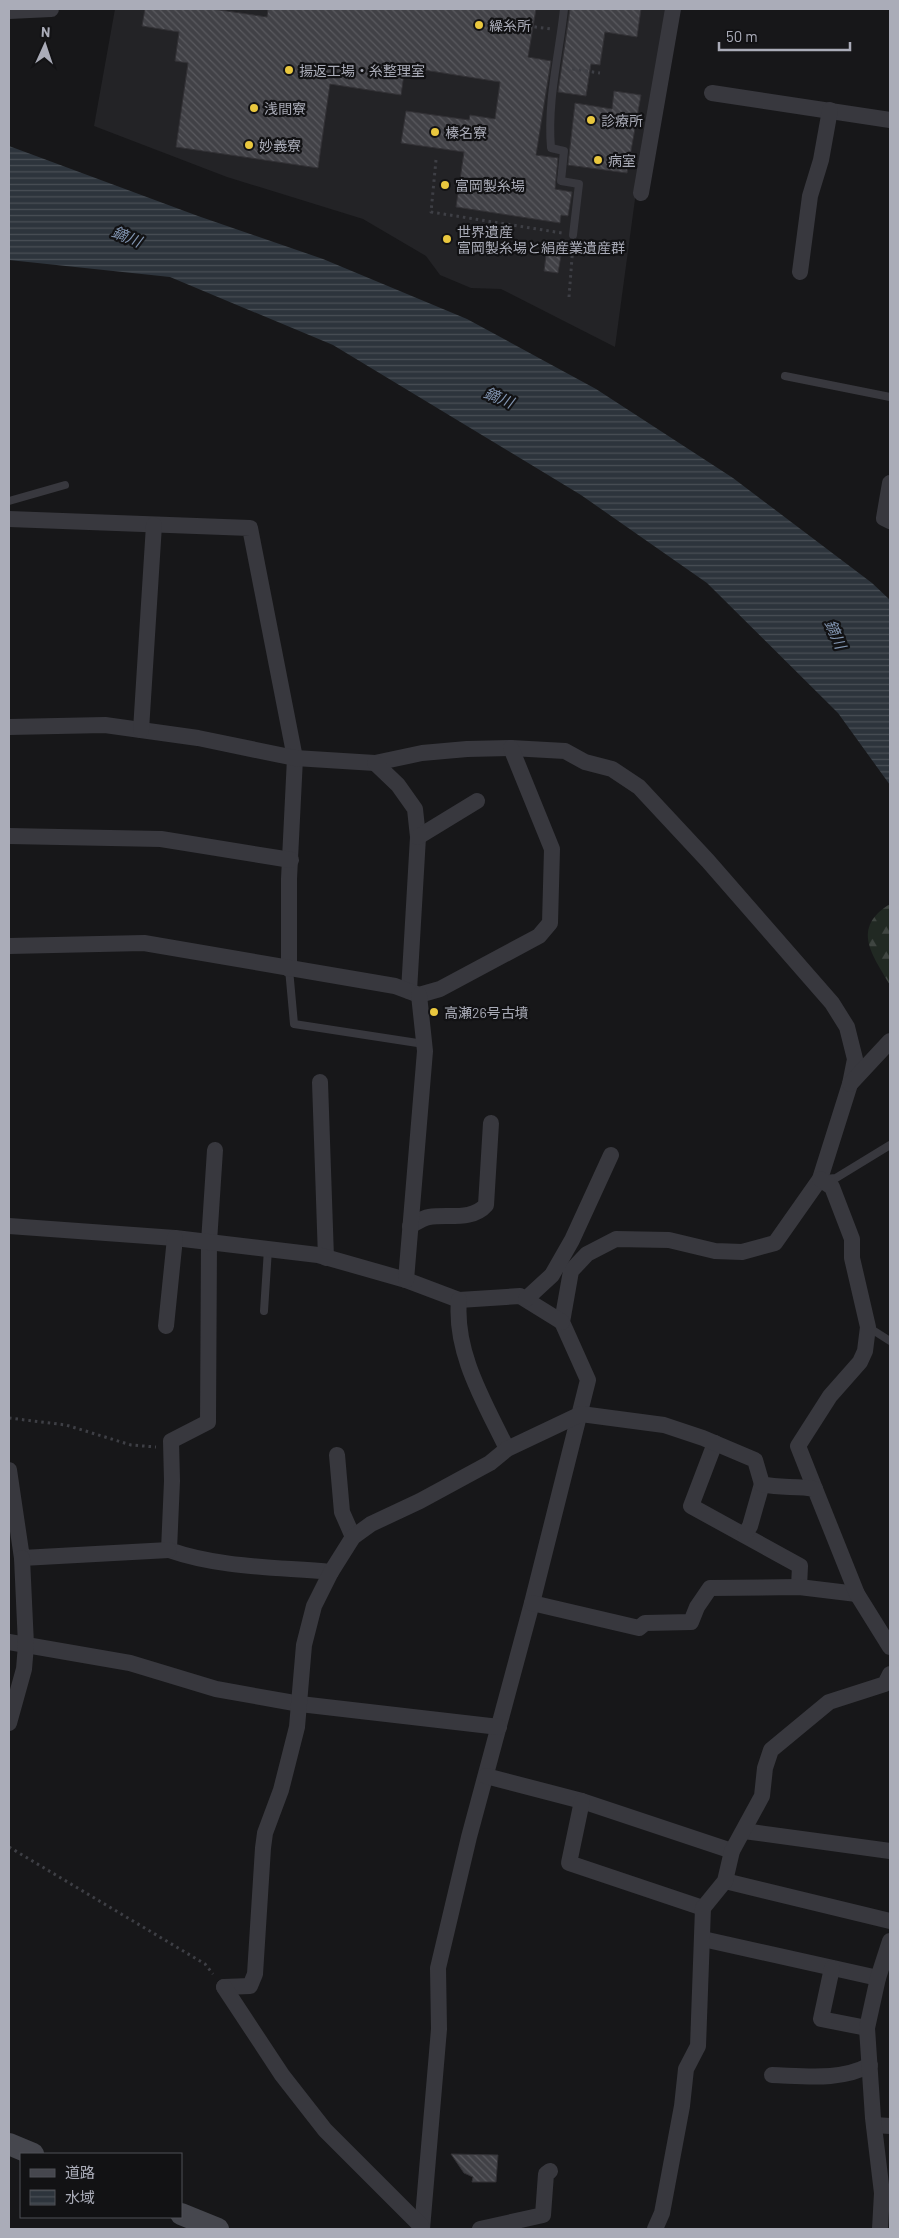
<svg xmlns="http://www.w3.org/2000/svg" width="899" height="2238" viewBox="0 0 899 2238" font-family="Barlow,'Noto Sans JP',sans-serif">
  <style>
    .built { fill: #232326 }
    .forest { fill: url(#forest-firs) }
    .water { fill: url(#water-rules) }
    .building { fill: url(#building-back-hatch); stroke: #323135 }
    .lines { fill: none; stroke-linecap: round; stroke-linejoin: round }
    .path { stroke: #3e3f45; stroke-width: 3; stroke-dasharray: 2.5 4; stroke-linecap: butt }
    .lane { stroke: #38383e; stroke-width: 8 }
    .street { stroke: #38383e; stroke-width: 16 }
    .secondary { stroke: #46474e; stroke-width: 22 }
    .poi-dot { fill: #e9c73e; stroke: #121214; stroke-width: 2 }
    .labels { text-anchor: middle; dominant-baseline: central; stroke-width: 4.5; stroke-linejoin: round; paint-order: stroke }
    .poi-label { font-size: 14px; fill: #aaacb8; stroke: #121214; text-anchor: start }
    .water-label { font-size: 15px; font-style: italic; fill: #8295b1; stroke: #121214 }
  </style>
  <defs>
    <pattern id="forest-firs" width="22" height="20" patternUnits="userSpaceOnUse" patternTransform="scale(1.25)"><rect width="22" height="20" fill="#212923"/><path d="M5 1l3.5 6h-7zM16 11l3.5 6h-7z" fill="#3f4541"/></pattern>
    <pattern id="water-rules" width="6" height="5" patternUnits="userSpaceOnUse" patternTransform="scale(1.25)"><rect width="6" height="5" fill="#2d343c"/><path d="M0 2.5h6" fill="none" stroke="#494f56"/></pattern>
    <pattern id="building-back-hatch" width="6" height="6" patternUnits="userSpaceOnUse" patternTransform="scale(1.25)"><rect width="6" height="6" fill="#414146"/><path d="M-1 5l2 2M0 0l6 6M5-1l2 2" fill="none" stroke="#5a5a5f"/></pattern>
  </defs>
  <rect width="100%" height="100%" fill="#171719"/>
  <polygon class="built" points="115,9 667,9 636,192 615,347 501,289 471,288 440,275 426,256 363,219 227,177 94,126"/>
  <path class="forest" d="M890 904V985C872 954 851 928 890 904Z"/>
  <polygon class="water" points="9,146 198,216 323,259 467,319 596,389 733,478 872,583 890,600 890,785 838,713 707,583 581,495 333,345 170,277 9,260"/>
  <g class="building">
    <polygon points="145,9 213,9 267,17 268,9 536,9 528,57 551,61 536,155 558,158 555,189 572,192 568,216 561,215 560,223 456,207 464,152 401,143 406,111 469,120 470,115 495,119 500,82 405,67 401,95 330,84 318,168 176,147 188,63 175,61 179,32 142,26"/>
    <polygon points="570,9 641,9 637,37 605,32 600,65 591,64 586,96 558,92"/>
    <polygon points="614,91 641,95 627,173 568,165 575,103 612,109"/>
    <polygon points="547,247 562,250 558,273 544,271"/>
    <polygon points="451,2154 498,2155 496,2182 472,2182 473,2177 464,2173"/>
  </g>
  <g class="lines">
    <g class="path">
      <polyline points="528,26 551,29"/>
      <polyline points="566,68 600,73"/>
      <polyline points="436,160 431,212 562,233"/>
      <polyline points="569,297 573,245"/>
      <polyline points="9,1418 66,1425 131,1445 156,1447"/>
      <polyline points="9,1847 205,1964 213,1974"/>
    </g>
    <g class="lane">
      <path d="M564 9C559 55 547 101 551 148L564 151 561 181 579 184 573 235"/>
      <polyline points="785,376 890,397"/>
      <polyline points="9,501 65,485"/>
      <polyline points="289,969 294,1024 424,1044"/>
      <polyline points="825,1179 836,1178 890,1145"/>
      <polyline points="264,1311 268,1249"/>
      <polyline points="868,1327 890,1341"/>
    </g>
    <g class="street">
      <polyline points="9,11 51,9"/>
      <polyline points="712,93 890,120"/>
      <polyline points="641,193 673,9"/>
      <polyline points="800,272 810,196 821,160 830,110"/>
      <polyline points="890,483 884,518 890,521"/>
      <polyline points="9,519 250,528 295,758 289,879 289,969"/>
      <polyline points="9,727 105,725 198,738 295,758 375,763 422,753 467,749 511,748 565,751 585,762 612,769 639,787 708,861 832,1003 847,1027 855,1059 850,1084 820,1179 775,1243 742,1252 715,1251 669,1240 616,1239 587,1254 571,1271 562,1322 588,1380 532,1603 469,1837 438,1968 439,2029 422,2229"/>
      <polyline points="141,730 154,525"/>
      <polyline points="375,763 398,785 415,809 418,837 409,991"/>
      <polyline points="9,836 161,839 291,860"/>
      <polyline points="418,837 477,801"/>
      <polyline points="9,946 144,943 395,986 419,995 440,989 539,936 550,923 552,849 511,748"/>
      <polyline points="320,1082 326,1258"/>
      <polyline points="850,1084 890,1041"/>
      <path d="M215 1150 209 1242 208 1422 171 1441 172 1481 169 1550C220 1568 278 1567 331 1572"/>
      <polyline points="9,1226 175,1238 318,1255 406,1280 459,1300 520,1296 562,1322"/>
      <path d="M410 1226C416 1223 422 1218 429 1217 448 1214 472 1221 486 1205L491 1123"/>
      <polyline points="406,1280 425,1051 419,995"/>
      <polyline points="526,1299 552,1275 572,1240 611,1155"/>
      <path d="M459 1300C454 1353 485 1403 507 1449"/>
      <polyline points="166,1326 175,1238"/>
      <polyline points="715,1443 691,1506 800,1566 799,1587"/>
      <polyline points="337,1455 342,1512 353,1537"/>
      <polyline points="9,1470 22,1558 169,1550"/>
      <polyline points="815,1489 798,1446 830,1396 860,1362 865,1351 868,1327 852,1258 852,1239 832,1187 820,1179"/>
      <polyline points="745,1534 750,1526 762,1484"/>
      <polyline points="532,1603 639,1628 645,1623 691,1622 697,1607 710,1588 799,1587 857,1594"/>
      <polyline points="9,1642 130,1663 216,1689 300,1704 499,1727"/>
      <polyline points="9,1723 24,1669 26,1645 22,1558"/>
      <polyline points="486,1776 582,1801 732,1851"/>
      <polyline points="582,1801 569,1863 703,1908"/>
      <polyline points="744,1831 890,1851"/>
      <polyline points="725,1881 890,1921"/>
      <polyline points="703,1939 878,1978"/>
      <polyline points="832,1968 821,2019 867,2028"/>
      <path d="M224 1987 250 1986 255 1974 263 1848 265 1833 281 1790 297 1727 304 1645 314 1606 331 1572 353 1537 371 1524 420 1501 490 1463 507 1449 581 1414 664 1425 703 1438 755 1460 762 1484C778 1489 797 1485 815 1489L857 1594 890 1647"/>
      <polyline points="224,1987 282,2075 325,2130 422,2227"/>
      <path d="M772 2075C805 2076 841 2081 870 2065"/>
      <polyline points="874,2125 890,2126"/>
      <polyline points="480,2229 543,2215 546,2174 550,2171"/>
      <polyline points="655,2229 662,2213 682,2106 686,2069 698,2046 703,1908 725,1881 732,1851 762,1796 765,1768 771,1750 829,1702 885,1684 890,1674"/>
      <polyline points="880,2229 882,2193 873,2118 867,2028 878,1978 890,1941"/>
    </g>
    <g class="secondary">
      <polyline points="9,2144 33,2154"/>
      <polyline points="181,2214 218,2229"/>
    </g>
  </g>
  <g class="poi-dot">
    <circle cx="479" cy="25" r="5"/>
    <circle cx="289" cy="70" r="5"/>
    <circle cx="254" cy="108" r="5"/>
    <circle cx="591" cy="120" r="5"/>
    <circle cx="435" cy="132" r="5"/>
    <circle cx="249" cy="145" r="5"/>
    <circle cx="598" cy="160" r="5"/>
    <circle cx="445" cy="185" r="5"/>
    <circle cx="447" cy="239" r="5"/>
    <circle cx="434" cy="1012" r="5"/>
  </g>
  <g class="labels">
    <g class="poi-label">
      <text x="489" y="25">繰糸所</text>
      <text x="299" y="70">揚返工場・糸整理室</text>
      <text x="264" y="108">浅間寮</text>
      <text x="601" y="120">診療所</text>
      <text x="445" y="132">榛名寮</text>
      <text x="259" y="145">妙義寮</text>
      <text x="608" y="160">病室</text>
      <text x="455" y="185">富岡製糸場</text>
      <text x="457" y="231">世界遺産<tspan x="457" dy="16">富岡製糸場と絹産業遺産群</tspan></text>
      <text x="444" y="1012">高瀬26号古墳</text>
    </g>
    <g class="water-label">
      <text transform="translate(127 236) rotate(23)">鏑川</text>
      <text transform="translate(499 397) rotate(23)">鏑川</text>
      <text transform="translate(836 634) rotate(66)">鏑川</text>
    </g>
  </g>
  <rect width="899" height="2238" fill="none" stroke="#aaacb8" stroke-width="20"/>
  <rect x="20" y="2153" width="162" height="65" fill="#121214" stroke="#4f5056"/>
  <rect x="30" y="2169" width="25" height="8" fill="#46474e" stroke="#4f5056"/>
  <text x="65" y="2178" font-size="15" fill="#aaacb8">道路</text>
  <rect x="30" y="2190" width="25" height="15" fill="url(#water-rules)" stroke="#4f5056"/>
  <text x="65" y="2203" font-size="15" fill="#aaacb8">水域</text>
  <g transform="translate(45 45) rotate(3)" stroke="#121214" stroke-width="4" paint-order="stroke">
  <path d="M0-4L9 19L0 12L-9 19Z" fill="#aaacb8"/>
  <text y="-8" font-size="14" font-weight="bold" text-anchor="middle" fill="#aaacb8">N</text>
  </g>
  <path d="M719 42v8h131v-8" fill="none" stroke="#aaacb8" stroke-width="2.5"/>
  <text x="726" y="42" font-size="15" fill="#aaacb8" stroke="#121214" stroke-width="4" paint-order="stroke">50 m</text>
</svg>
